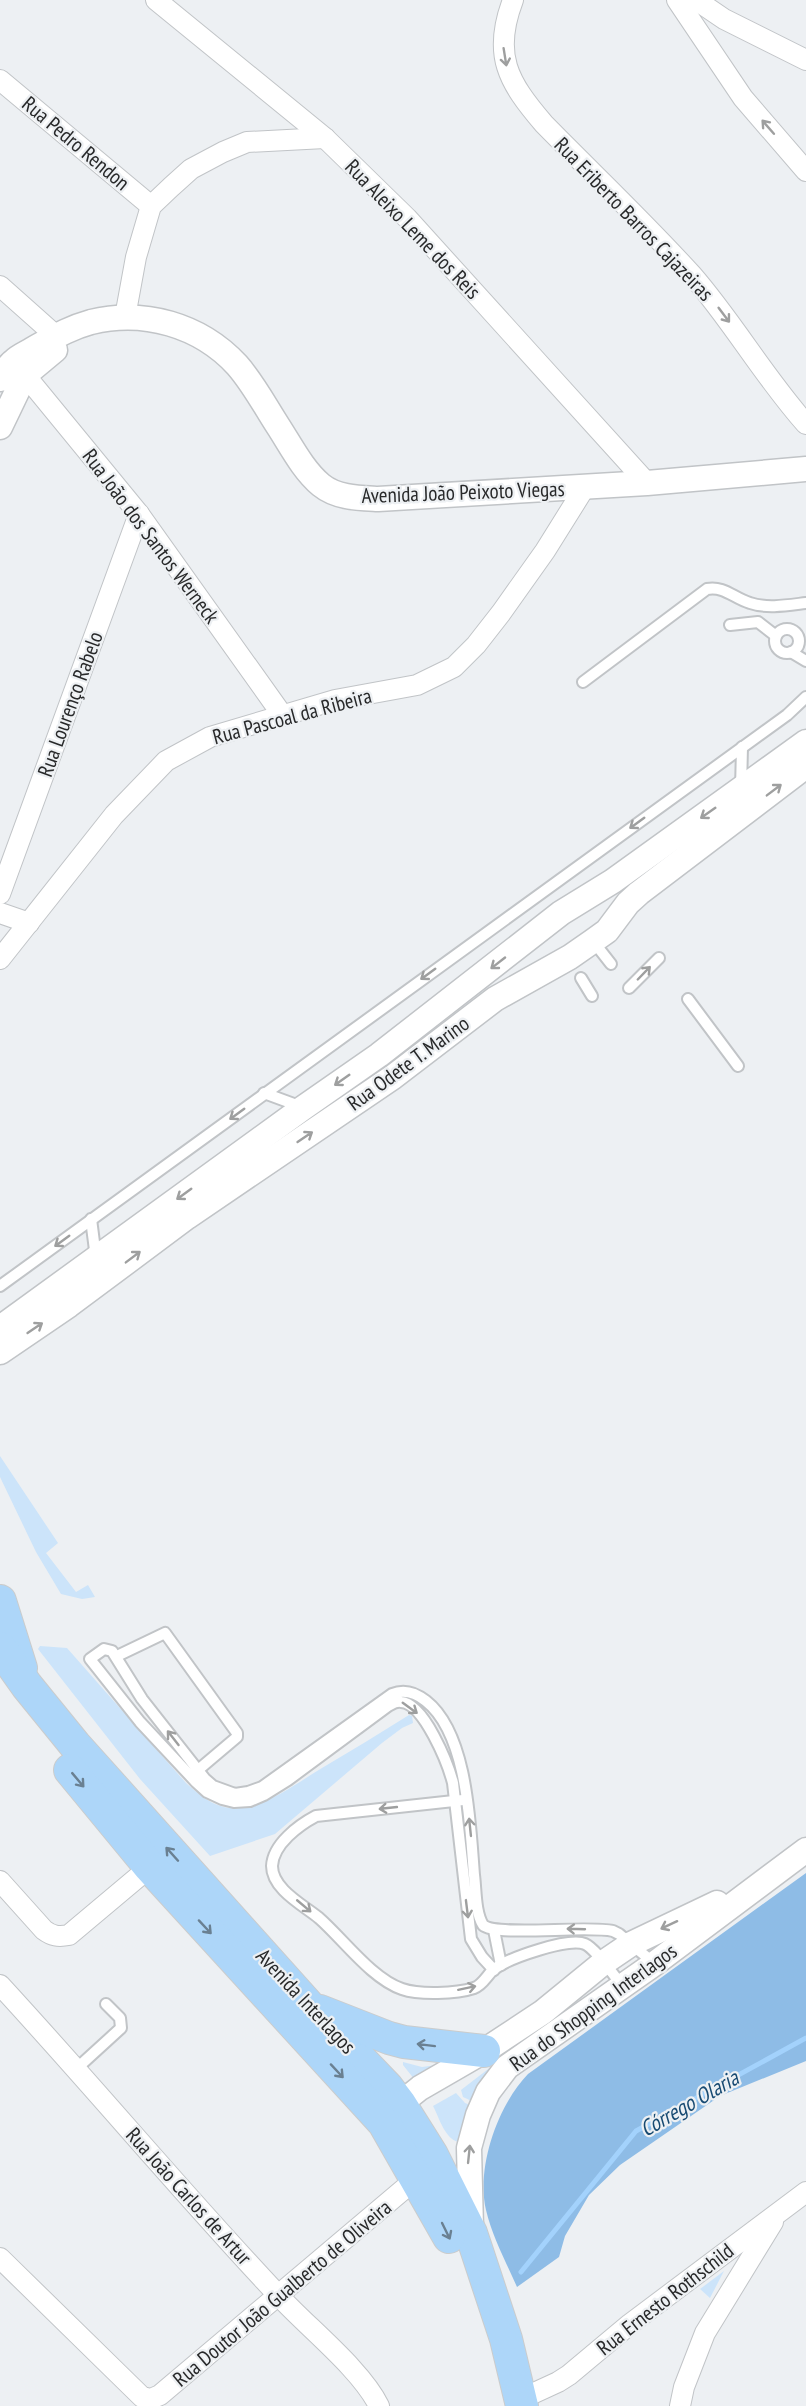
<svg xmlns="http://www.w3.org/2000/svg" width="806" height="2406" viewBox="0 0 806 2406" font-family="'PT Sans Narrow',sans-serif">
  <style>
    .green { fill: #cce4fa }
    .forest { fill: #8ebce6 }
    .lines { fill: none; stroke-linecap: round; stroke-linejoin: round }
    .stream { stroke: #a3d2fc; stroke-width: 5 }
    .service-casing { stroke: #c1c4c7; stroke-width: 14 }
    .minor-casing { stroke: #c1c4c7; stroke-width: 22 }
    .tertiary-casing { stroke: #c1c4c7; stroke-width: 27 }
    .primary-casing { stroke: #cbcccc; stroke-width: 34 }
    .service { stroke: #fff; stroke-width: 10 }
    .minor { stroke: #fff; stroke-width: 20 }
    .tertiary { stroke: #fff; stroke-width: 24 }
    .primary { stroke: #add6f9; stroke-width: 32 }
    .oneway { stroke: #9e9f9f }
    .oneway2 { stroke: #6a8092 }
    .labels { text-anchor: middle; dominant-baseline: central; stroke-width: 4.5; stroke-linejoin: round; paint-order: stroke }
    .street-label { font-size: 21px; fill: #28292a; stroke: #edf0f3 }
    .water-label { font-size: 22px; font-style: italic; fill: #174a72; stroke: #edf0f3 }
  </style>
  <rect width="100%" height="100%" fill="#edf0f3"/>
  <g class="green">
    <polygon points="0,1456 58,1543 46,1553 76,1592 88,1585 95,1597 82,1599 61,1594 36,1552 0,1477"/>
    <path d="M40 1646 67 1648 186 1783C202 1797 217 1810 239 1808 269 1805 297 1783 322 1768 351 1751 380 1733 409 1715L412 1716 413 1723 402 1728 382 1743 275 1834 210 1856 140 1779 38 1649Z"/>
    <polygon points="403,2062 422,2067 437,2065 415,2080 403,2065"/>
    <polygon points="496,2063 476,2103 463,2097 461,2090"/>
    <path d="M456 2093 465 2103 475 2107 462 2143C445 2141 440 2119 433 2106Z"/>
    <polygon points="724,2271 710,2298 700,2289"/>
  </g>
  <path class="forest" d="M806 1873V2061L720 2096 620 2165 589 2195 565 2236 559 2257 517 2287C506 2262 492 2236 486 2210 476 2167 498 2105 528 2074Z"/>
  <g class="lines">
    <polyline class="stream" points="521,2272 636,2131 806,2038"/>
    <defs>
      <g id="service">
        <polyline points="730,625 758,622 776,636"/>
        <circle cx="787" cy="641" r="12"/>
        <polyline points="791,652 806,661"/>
        <path d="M583 682 707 589C725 586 733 598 750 603 767 609 789 605 806 603"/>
        <polyline points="741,789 742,747"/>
        <polyline points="593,941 611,964"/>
        <polyline points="581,978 592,996"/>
        <polyline points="629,988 659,958"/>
        <polyline points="688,999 738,1066"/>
        <polyline points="264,1093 302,1107"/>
        <polyline points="91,1219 96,1258"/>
        <polyline points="0,1286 787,715 806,697"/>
        <polyline points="117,1656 165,1633 237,1733 237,1737 198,1770"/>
        <path d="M463 1800 316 1816C299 1825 273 1844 272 1866 272 1889 303 1905 319 1918 343 1939 372 1979 402 1989 419 1995 456 1994 474 1988 483 1985 487 1975 494 1969 509 1958 569 1937 585 1944 596 1949 613 1975 622 1985"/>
        <polyline points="494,1930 501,1965"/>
        <path d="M494 1970 482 1957 471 1939 453 1783C448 1764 424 1703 401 1702 396 1701 392 1704 388 1706L288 1780 264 1795 250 1801 234 1802 222 1799 207 1792 196 1782 140 1722 90 1659 104 1649 112 1651 142 1699 205 1779 213 1786 235 1794 248 1792 262 1787 392 1694C404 1689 416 1693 426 1701 468 1734 470 1826 474 1875 476 1890 475 1912 483 1925 496 1937 586 1925 613 1931L619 1934 654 1963"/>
        <polyline points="75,2070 121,2028 120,2018 106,2004"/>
      </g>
      <g id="minor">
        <polyline points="156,0 325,138 407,218 647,483"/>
        <path d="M513 0C492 55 508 82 544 124 593 174 645 223 692 275 733 322 764 377 806 424"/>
        <polyline points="677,0 743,98 806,171"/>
        <polyline points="696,0 724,19 806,60"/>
        <polyline points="0,80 151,206"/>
        <polyline points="0,286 55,335"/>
        <polyline points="125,317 136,257 151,206 171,187 191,169 223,152 247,142 325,138"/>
        <polyline points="16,364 139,514 283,716"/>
        <polyline points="0,894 139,514"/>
        <polyline points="0,913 29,923"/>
        <polyline points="0,959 114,815 166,761 210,737 335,700 417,685 454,667 476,645 501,613 545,551 585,487"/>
        <path d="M0 1881 44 1930C52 1936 58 1937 69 1935L150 1867"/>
        <path d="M0 1985C94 2087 183 2194 278 2295 307 2327 361 2369 379 2406"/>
        <polyline points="0,2258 142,2397 151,2399 160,2395 417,2178"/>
        <polyline points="521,2399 558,2382 569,2375 630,2324 806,2192"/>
        <polyline points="680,2406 684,2387 705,2333 773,2222"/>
      </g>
      <g id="tertiary">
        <path d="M0 379C4 373 8 365 14 361 19 356 27 353 33 349 53 338 69 328 91 322 144 309 200 325 237 365 253 383 265 406 278 426 291 446 303 470 321 485 337 498 359 498 378 499L647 483 806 469"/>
        <polyline points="0,427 25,375 55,350"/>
        <polyline points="0,1328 303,1108 379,1055 561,913 613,881 806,742"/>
        <polyline points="0,1352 69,1305 187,1217 393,1077 495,999 570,957 593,941 607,931 628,903 639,893 806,766"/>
        <polyline points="389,2117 400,2104 420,2088 484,2051 543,2012 603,1963 631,1944 717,1903"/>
        <polyline points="471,2228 469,2148 478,2115 488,2092 507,2067 654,1964 806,1850"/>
      </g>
      <g id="primary">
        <polyline points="0,1601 21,1668"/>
        <polyline points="0,1648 27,1686 75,1745 309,2006 387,2087 400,2104 432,2155 471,2233 506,2339 522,2406"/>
        <polyline points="70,1770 150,1867 384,2123 449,2237"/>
        <polyline points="320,2011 389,2038 404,2042 484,2051"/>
      </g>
    </defs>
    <use href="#service" class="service-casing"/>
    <use href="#minor" class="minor-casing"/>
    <use href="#tertiary" class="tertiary-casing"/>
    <use href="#primary" class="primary-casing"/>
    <use href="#service" class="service"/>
    <use href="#minor" class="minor"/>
    <use href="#tertiary" class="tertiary"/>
    <use href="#primary" class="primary"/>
  </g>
  <defs><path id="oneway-shaft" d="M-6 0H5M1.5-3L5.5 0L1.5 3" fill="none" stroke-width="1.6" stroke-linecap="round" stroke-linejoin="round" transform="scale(1.5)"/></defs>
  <g class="oneway">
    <use href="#oneway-shaft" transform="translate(505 57) rotate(81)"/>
    <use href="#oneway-shaft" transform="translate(768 127) rotate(-131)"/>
    <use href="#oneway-shaft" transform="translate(724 315) rotate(53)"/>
    <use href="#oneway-shaft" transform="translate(774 790) rotate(-37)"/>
    <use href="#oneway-shaft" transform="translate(708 813) rotate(145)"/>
    <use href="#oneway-shaft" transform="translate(637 823) rotate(144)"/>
    <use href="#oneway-shaft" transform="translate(498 963) rotate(142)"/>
    <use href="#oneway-shaft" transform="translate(644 973) rotate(-46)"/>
    <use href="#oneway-shaft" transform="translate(428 974) rotate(144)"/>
    <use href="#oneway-shaft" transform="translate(342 1080) rotate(145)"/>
    <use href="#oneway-shaft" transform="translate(237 1114) rotate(144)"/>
    <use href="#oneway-shaft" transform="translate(305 1137) rotate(-34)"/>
    <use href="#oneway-shaft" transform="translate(184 1194) rotate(144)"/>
    <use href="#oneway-shaft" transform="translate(62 1241) rotate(144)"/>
    <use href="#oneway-shaft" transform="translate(133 1257) rotate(-37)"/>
    <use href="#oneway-shaft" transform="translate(35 1328) rotate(-34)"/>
    <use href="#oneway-shaft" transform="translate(410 1708) rotate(36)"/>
    <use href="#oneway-shaft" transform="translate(173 1738) rotate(-128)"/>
    <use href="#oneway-shaft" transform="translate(388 1808) rotate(174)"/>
    <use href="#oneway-shaft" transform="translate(470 1827) rotate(-96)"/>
    <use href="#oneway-shaft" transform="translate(304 1906) rotate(40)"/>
    <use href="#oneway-shaft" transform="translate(467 1909) rotate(83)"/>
    <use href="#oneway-shaft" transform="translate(669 1925) rotate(155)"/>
    <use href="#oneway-shaft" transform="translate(576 1929) rotate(-178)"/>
    <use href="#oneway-shaft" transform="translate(467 1988) rotate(-12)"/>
    <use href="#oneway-shaft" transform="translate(469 2154) rotate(-84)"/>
  </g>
  <g class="oneway2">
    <use href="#oneway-shaft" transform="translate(78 1780) rotate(50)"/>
    <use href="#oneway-shaft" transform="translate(172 1854) rotate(-132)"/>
    <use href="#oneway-shaft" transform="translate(205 1927) rotate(47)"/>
    <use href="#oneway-shaft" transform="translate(426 2045) rotate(-173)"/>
    <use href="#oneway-shaft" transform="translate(337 2071) rotate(47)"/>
    <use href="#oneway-shaft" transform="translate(446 2231) rotate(64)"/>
  </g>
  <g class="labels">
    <g class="street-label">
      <text transform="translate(76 143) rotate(40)">Rua Pedro Rendon</text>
      <text transform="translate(634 219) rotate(46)">Rua Eriberto Barros Cajazeiras</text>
      <text transform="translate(413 229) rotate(46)">Rua Aleixo Leme dos Reis</text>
      <text transform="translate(463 492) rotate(-2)">Avenida João Peixoto Viegas</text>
      <text transform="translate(151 536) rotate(53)">Rua João dos Santos Werneck</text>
      <text transform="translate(70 704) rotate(-70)">Rua Lourenço Rabelo</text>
      <text transform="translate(292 716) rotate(-15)">Rua Pascoal da Ribeira</text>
      <text transform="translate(408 1063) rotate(-36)">Rua Odete T. Marino</text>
      <text transform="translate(306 2001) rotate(47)">Avenida Interlagos</text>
      <text transform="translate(593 2007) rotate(-36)">Rua do Shopping Interlagos</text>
      <text transform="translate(189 2196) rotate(48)">Rua João Carlos de Artur</text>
      <text transform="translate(282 2293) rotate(-40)">Rua Doutor João Gualberto de Oliveira</text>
      <text transform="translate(665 2299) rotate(-38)">Rua Ernesto Rothschild</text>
    </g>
    <g class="water-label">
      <text transform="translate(689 2103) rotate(-30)">Córrego Olaria</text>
    </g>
  </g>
</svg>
